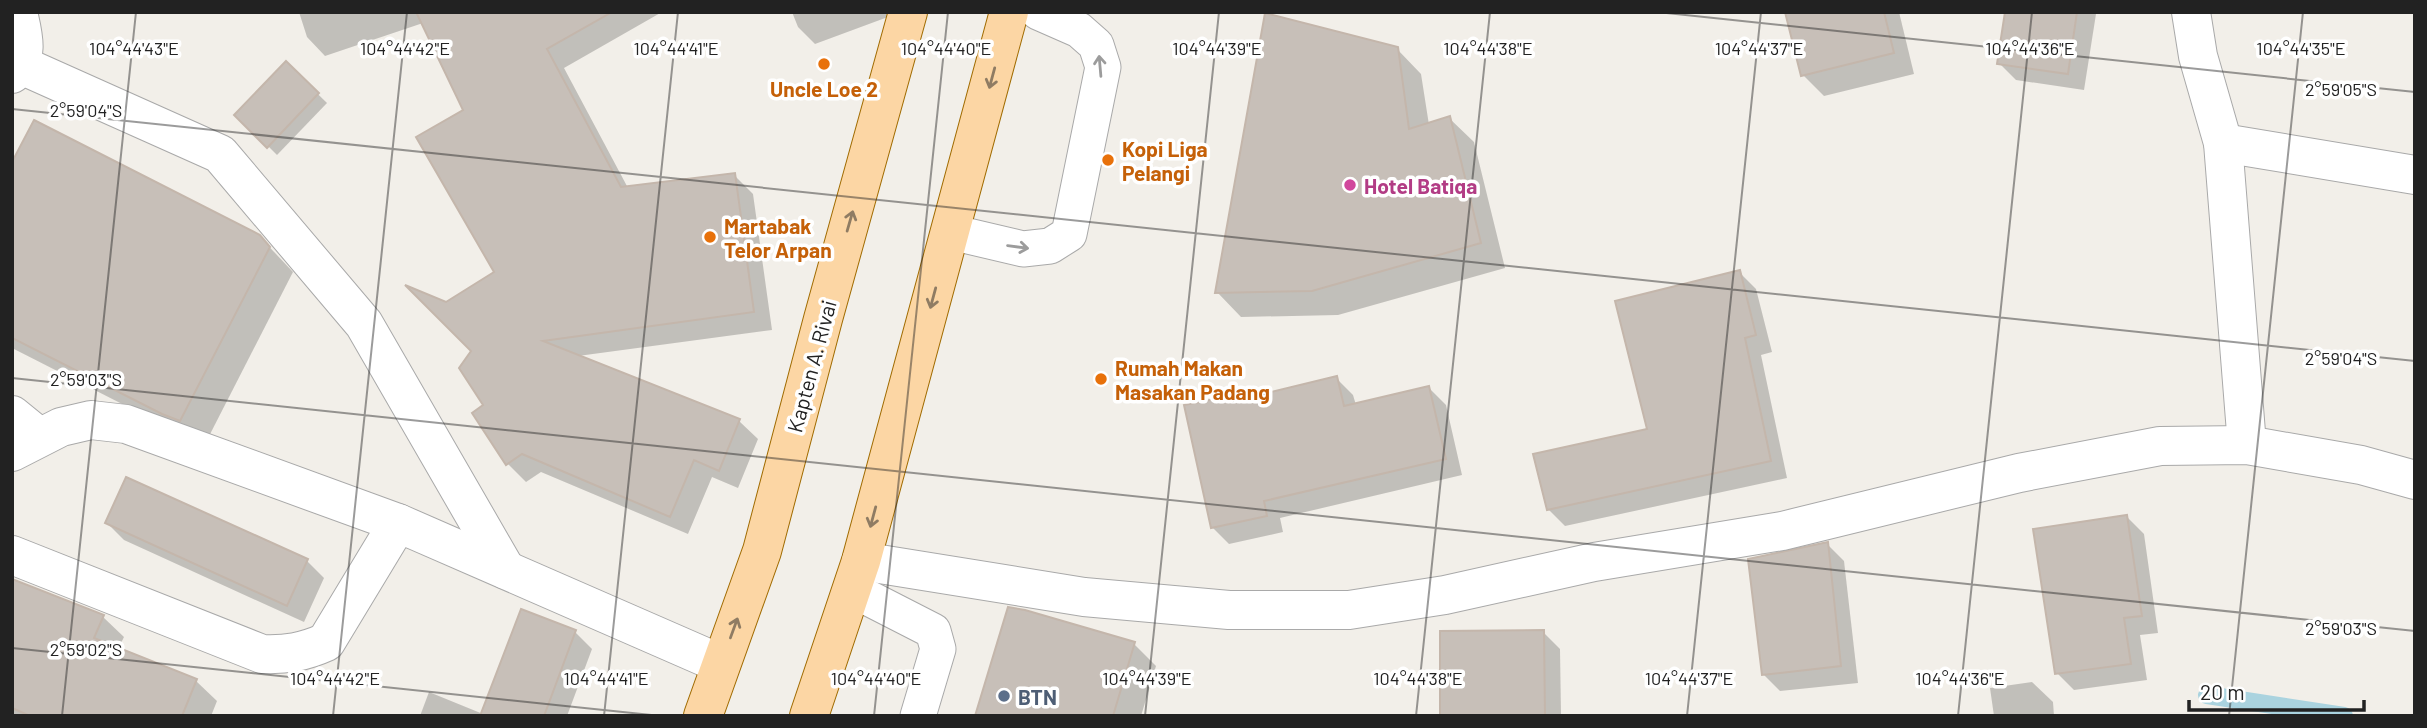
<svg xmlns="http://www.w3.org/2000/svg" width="2427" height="728" viewBox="0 0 2427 728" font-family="Barlow,sans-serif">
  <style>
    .shadow { fill: #0003 }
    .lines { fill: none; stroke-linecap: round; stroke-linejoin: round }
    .stream { stroke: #aad3df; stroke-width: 18 }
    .building { fill: #c7bfb8; stroke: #c4b6ab; stroke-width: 2 }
    .lane-casing { stroke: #a9a9a9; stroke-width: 37 }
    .street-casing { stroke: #a9a9a9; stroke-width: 40 }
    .primary-casing { stroke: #a06b00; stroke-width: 40 }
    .lane { stroke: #fff; stroke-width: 35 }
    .street { stroke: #fff; stroke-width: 38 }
    .primary { stroke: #fcd6a4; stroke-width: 38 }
    .oneway { stroke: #9c9c9c }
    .oneway2 { stroke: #8f7c63 }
    .ticks { fill: none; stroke: #222; stroke-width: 2; stroke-opacity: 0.45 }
    .food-dot { fill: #e8710a; stroke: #fff; stroke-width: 2.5 }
    .hotel-dot { fill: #d1479c; stroke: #fff; stroke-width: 2.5 }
    .service-dot { fill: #5c6f8a; stroke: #fff; stroke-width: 2.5 }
    .labels { text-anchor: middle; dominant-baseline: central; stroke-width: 7; stroke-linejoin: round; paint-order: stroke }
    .food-label { font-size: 21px; font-weight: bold; fill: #c56008; stroke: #fff; text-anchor: start }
    .hotel-label { font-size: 21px; font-weight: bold; fill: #b23c85; stroke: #fff; text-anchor: start }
    .street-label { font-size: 21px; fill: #222; stroke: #fff }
    .service-label { font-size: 21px; font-weight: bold; fill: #4e5e75; stroke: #fff; text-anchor: start }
    .ticks-label { font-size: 18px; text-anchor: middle; fill: #222; stroke: #fff; stroke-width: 7; stroke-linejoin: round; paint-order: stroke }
  </style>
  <rect width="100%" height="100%" fill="#f2efe9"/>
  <g class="shadow">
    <polygon points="299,12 662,12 564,68 628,188 734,175 753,194 772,330 578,356 739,421 758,439 738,488 712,477 688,534 541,472 526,482 508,464 485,406 474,351 446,304 496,272 465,111 423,23 325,56 307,37"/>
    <polygon points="792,12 895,12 896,14 815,44 798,27"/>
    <polygon points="1787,12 1899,12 1914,74 1824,96 1803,75"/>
    <polygon points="2007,12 2094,12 2096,14 2084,90 2016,80 1999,63"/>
    <polygon points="1397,49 1421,74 1429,125 1449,118 1474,142 1505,268 1338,315 1241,317 1217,292"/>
    <polygon points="287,64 327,103 277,155 237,115"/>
    <polygon points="12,166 259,236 293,272 205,444 189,438 12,348"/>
    <polygon points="1739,272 1756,289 1772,352 1761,355 1787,478 1565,526 1548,509 1650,430"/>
    <polygon points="1336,378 1353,395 1356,405 1429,388 1446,405 1462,475 1280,518 1283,532 1229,544 1212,527 1241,395 1246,400"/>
    <polygon points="127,479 307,561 324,578 304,622 124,540 107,523"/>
    <polygon points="2127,517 2144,534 2158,633 2140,635 2147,680 2074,690 2057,673"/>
    <polygon points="1827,544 1844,561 1858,683 1780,691 1763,674"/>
    <polygon points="12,580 103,617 124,637 118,649 196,681 217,701 211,716 12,716"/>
    <polygon points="575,632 592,649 567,716 420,716 429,692 483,714"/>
    <polygon points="1543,632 1560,649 1561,716 1442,716"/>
    <polygon points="1134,644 1156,666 1141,716 977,716"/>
    <polygon points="2032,682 2053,702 2054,716 1994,716 1990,688"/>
  </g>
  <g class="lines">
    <polyline class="stream" points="2207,695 2344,716"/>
  </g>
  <g class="building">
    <polygon points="416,12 612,12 547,49 621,187 735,173 754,312 543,341 740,419 719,471 694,460 670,517 522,454 506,465 472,413 483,405 459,368 471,351 405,285 446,302 494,272 416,137 463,110"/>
    <polygon points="1785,12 1884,12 1894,53 1801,76"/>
    <polygon points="2005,12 2077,12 2068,74 1997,64"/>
    <polygon points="1265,13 1398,47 1409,129 1450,116 1481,243 1312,291 1215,293"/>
    <polygon points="286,61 319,93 267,148 234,115"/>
    <polygon points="34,120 260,235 270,247 180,421 162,414 12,338 12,162"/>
    <polygon points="1740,270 1756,335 1745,338 1771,461 1547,510 1533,454 1647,429 1615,301"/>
    <polygon points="1337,376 1344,406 1429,386 1446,459 1264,501 1267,516 1211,528 1184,405 1241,394 1242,399"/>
    <polygon points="126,477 308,559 287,606 105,523"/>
    <polygon points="2127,515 2142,616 2124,618 2131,664 2055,674 2033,529"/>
    <polygon points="1828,542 1841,666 1762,675 1748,559"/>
    <polygon points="12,579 104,615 94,638 197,679 182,716 30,716 12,708"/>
    <polygon points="1008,607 1025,610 1135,642 1113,716 975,716"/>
    <polygon points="521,609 576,630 544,716 480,716"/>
    <polygon points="1544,630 1545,716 1440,716 1440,631"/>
  </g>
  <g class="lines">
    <defs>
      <g id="lane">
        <polyline points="951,232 1023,249 1050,246 1069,234 1103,67 1096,45 1079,30 1038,12"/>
        <polyline points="851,589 933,631 938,649 918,716"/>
      </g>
      <g id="street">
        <polyline points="2191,12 2198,56 2223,143 2247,445"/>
        <polyline points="21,65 220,154 364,324 506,570"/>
        <path d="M12 74C30 55 23 35 18 12"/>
        <polyline points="2223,143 2415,175"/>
        <polyline points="12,415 39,437"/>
        <polyline points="12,452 61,427 91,420 126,424 398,523"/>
        <path d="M12 555 262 654C286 655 304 652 326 642L398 523 721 664"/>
        <polyline points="861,561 1084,597 1229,610 1349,610 1445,595 1594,562 1782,531 2019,473 2160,446 2247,445 2361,465 2415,480"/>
      </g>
      <g id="primary">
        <polyline points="703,716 762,551 823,319 908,12"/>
        <polyline points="809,716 861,561 1009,12"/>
      </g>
    </defs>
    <use href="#lane" class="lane-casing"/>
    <use href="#street" class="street-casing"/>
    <use href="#primary" class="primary-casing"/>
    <use href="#lane" class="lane"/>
    <use href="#street" class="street"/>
    <use href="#primary" class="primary"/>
  </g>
  <defs><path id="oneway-shaft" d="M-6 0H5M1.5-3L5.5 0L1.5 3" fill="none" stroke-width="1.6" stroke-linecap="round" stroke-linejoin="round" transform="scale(1.75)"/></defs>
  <g class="oneway">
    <use href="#oneway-shaft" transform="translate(1100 66) rotate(-95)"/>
    <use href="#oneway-shaft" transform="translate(1018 247) rotate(8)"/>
  </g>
  <g class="oneway2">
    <use href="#oneway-shaft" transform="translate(992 78) rotate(105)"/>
    <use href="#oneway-shaft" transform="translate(850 221) rotate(-74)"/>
    <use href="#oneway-shaft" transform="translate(933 298) rotate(105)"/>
    <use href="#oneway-shaft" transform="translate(873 517) rotate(105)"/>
    <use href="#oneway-shaft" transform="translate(734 628) rotate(-70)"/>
  </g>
  <path class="ticks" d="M1657 12 2415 92M12 109 2415 361M12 378 2415 631M12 648 661 716M62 716 136 12M333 716 407 12M604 716 678 12M874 716 948 12M1145 716 1219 12M1416 716 1490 12M1687 716 1761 12M1958 716 2032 12M2229 716 2303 12"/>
  <g class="food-dot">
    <circle cx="824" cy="64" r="7"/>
    <circle cx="1108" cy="160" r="7"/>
    <circle cx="710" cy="237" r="7"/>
    <circle cx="1101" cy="379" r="7"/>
  </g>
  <circle class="hotel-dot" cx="1350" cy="185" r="7"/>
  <circle class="service-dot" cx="1004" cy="696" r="7"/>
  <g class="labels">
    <g class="food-label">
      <text x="824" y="88" text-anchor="middle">Uncle Loe 2</text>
      <text x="1122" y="148">Kopi Liga<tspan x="1122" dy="24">Pelangi</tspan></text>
      <text x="724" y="225">Martabak<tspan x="724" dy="24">Telor Arpan</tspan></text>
      <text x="1115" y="367">Rumah Makan<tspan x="1115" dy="24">Masakan Padang</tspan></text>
    </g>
    <g class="hotel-label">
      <text x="1364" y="185">Hotel Batiqa</text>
    </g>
    <g class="street-label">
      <text transform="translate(811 366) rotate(-75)">Kapten A. Rivai</text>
    </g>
    <g class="service-label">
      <text x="1018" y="696">BTN</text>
    </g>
  </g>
  <g class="ticks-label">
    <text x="134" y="55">104°44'43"E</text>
    <text x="405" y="55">104°44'42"E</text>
    <text x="676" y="55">104°44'41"E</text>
    <text x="946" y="55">104°44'40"E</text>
    <text x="1217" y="55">104°44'39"E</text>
    <text x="1488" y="55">104°44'38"E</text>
    <text x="1759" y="55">104°44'37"E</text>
    <text x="2030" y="55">104°44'36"E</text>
    <text x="2301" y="55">104°44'35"E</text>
    <text x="2341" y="96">2°59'05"S</text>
    <text x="86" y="117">2°59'04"S</text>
    <text x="2341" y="365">2°59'04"S</text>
    <text x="86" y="386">2°59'03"S</text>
    <text x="2341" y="635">2°59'03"S</text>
    <text x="86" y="656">2°59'02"S</text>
    <text x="335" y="685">104°44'42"E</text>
    <text x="606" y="685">104°44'41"E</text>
    <text x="876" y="685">104°44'40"E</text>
    <text x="1147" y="685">104°44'39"E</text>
    <text x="1418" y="685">104°44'38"E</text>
    <text x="1689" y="685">104°44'37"E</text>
    <text x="1960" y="685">104°44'36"E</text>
  </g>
  <rect width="2427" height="728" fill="none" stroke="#222222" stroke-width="28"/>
  <path d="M2189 700v10h175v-10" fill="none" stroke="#222222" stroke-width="3.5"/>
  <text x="2200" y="700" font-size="21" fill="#222222" stroke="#ffffff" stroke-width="5" paint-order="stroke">20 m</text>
</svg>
